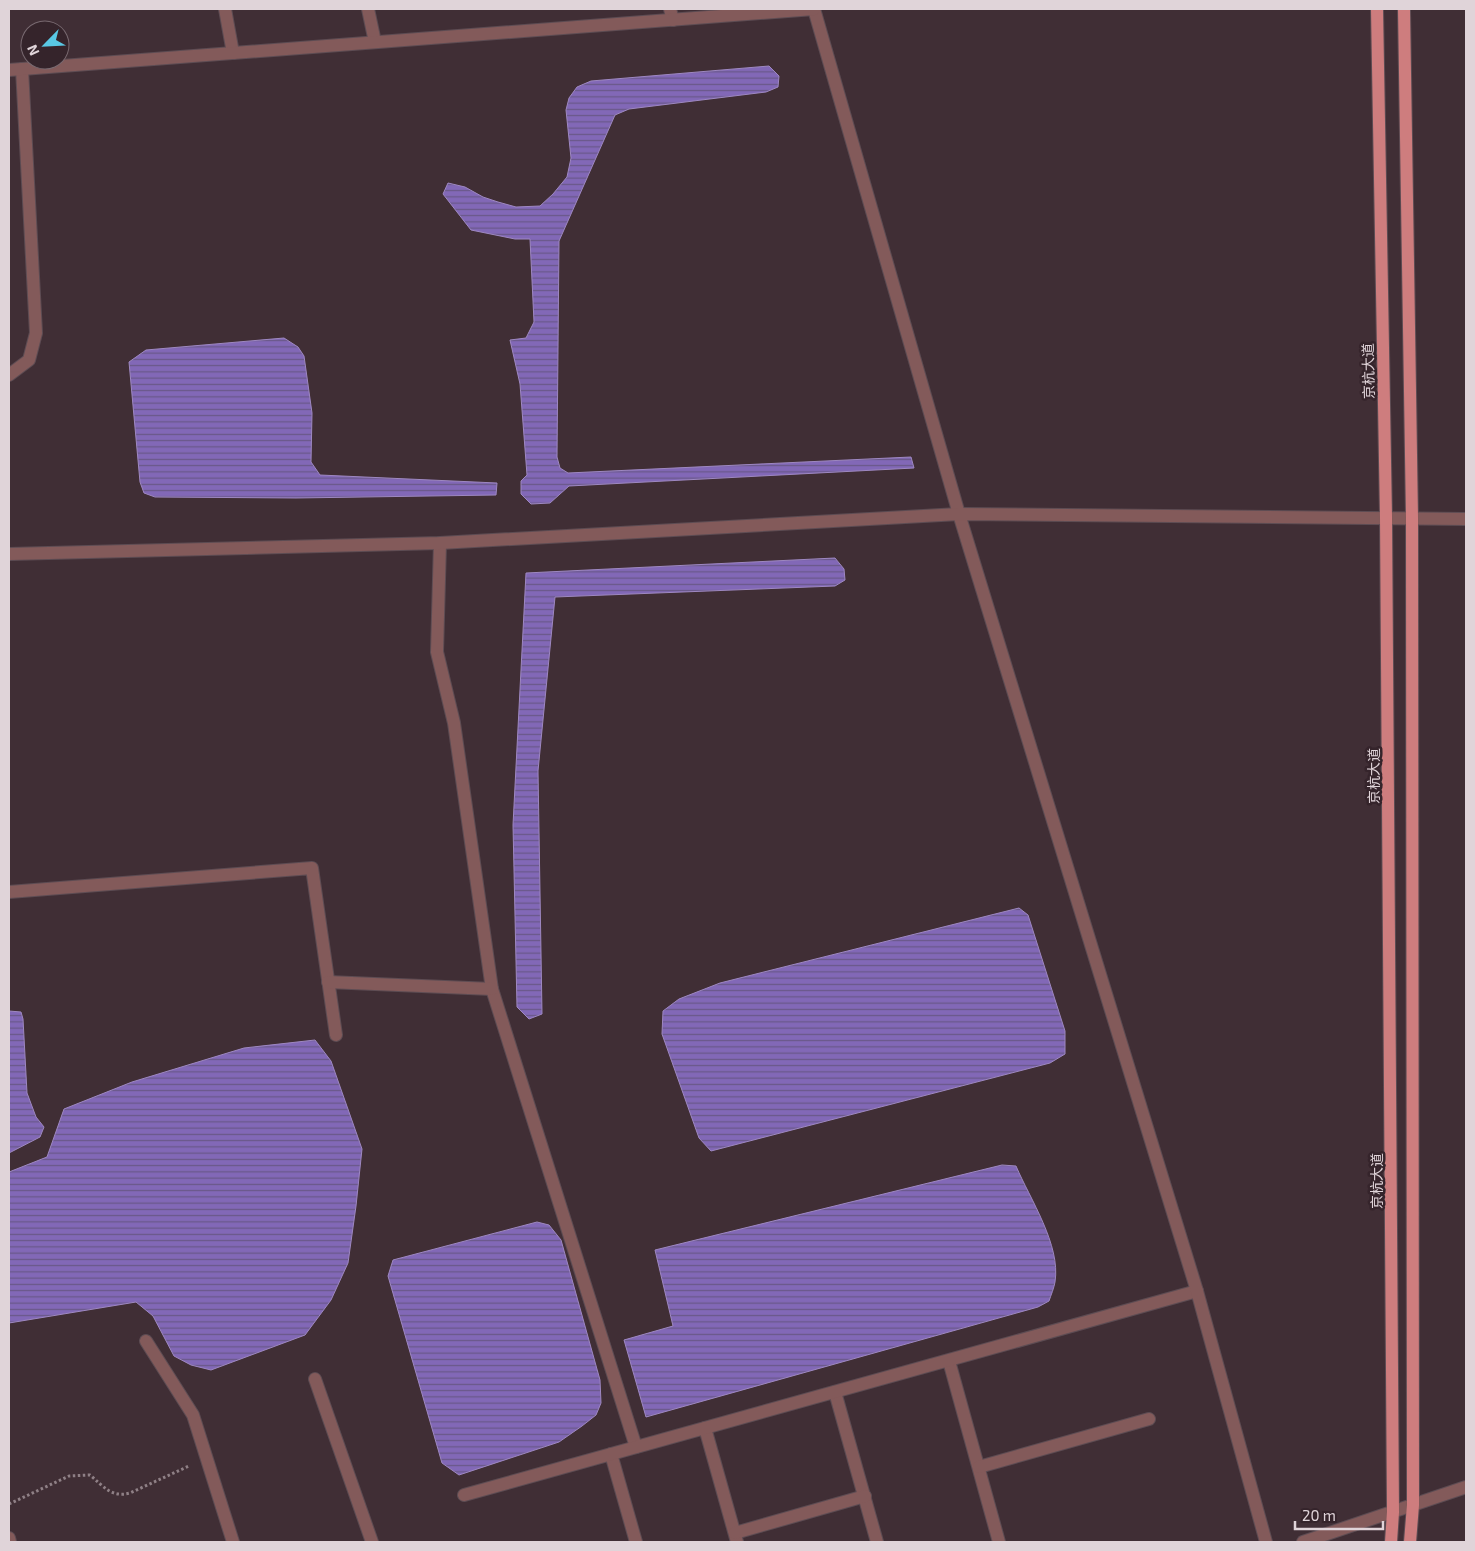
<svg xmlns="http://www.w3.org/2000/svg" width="1475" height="1551" viewBox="0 0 1475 1551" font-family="'Exo 2','Noto Sans SC',sans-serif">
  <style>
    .water { fill: url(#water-rules); stroke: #9e88c1 }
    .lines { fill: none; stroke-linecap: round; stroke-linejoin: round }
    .service-casing { stroke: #5d4c53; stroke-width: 14 }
    .tertiary-casing { stroke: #5d4c53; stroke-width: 14 }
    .primary-casing { stroke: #5d4c53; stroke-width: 14 }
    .path { stroke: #8f8086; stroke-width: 3; stroke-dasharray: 2.5 2.5; stroke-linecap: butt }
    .service { stroke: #835a5a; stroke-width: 12 }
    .tertiary { stroke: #835a5a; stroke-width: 12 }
    .primary { stroke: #ce7d7e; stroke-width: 12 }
    .labels { text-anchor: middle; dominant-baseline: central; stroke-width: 5; stroke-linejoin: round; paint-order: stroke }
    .street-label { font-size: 14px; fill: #e0d4d9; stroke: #35242b }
  </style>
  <defs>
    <pattern id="water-rules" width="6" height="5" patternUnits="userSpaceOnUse" patternTransform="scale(1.25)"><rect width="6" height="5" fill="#8268b7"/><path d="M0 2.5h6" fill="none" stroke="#695888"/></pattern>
  </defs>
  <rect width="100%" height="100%" fill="#402e35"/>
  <g class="water">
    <polygon points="769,66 779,76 778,87 766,92 629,109 615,115 559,241 557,457 560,468 568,473 911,457 914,468 569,486 550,503 531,504 521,494 521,481 527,475 520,384 510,340 526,338 534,322 530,239 515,239 471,230 443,194 448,183 465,187 483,197 498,202 516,207 540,206 553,194 567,177 571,158 566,110 569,98 577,87 591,81"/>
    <polygon points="284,338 298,347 304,356 312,413 311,462 320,475 497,483 496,495 296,498 155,497 144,493 140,482 129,362 146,350"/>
    <polygon points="835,558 844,569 845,580 835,586 555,597 538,771 542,1014 529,1019 517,1007 513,825 526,573"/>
    <polygon points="1019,908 1028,915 1065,1031 1065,1054 1050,1063 711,1151 699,1138 662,1034 663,1011 679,999 720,983"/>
    <polygon points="9,1011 21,1012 23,1019 27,1093 36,1117 44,1127 40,1137 9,1153"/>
    <polygon points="315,1040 331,1061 362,1149 356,1206 348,1263 331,1300 305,1335 211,1370 191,1365 174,1356 153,1316 136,1302 9,1323 9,1172 47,1157 64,1109 132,1082 244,1048"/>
    <path d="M1002 1165 1016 1166C1030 1199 1061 1245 1055 1282 1054 1288 1051 1295 1049 1301L1038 1307 646 1417 624 1340 673 1326 655 1250Z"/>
    <polygon points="537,1222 549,1225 561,1240 600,1380 601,1403 596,1415 582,1426 559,1442 459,1475 442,1463 388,1276 393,1260"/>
  </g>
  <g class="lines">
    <defs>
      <g id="service">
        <polyline points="225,9 233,53"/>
        <polyline points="368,9 375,42"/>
        <polyline points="670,9 673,20"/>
        <polyline points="9,375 29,360 36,333 22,69"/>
        <polyline points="440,543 437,652 454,723 492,989 636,1447"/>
        <polyline points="9,892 312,868 336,1035"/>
        <polyline points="328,982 492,989"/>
        <polyline points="146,1341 193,1415 233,1542"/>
        <polyline points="949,1361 999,1542"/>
        <polyline points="315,1379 372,1542"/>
        <polyline points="835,1392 877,1542"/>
        <polyline points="705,1428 737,1542"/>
        <polyline points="611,1454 636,1542"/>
        <polyline points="979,1467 1149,1419"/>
        <polyline points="464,1495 1197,1291"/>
        <polyline points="735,1533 865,1496"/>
        <polyline points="9,1538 10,1542"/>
      </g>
      <g id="tertiary">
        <polyline points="814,9 959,514 1197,1291 1266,1542"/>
        <polyline points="9,70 814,9"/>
        <polyline points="9,554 440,543 959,514 1466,519"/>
        <polyline points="1303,1542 1466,1487"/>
      </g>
      <g id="primary">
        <polyline points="1377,9 1386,517 1393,1512 1391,1542"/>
        <polyline points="1404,9 1412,518 1413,1505 1410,1542"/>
      </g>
    </defs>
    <use href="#service" class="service-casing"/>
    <use href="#tertiary" class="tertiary-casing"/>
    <use href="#primary" class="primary-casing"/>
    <path class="path" d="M9 1504 69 1476 90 1475C104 1487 112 1498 130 1493L189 1466"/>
    <use href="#service" class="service"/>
    <use href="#tertiary" class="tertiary"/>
    <use href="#primary" class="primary"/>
  </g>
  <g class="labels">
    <g class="street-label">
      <text transform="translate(1368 371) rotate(-91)">京杭大道</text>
      <text transform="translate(1373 776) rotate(-90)">京杭大道</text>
      <text transform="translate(1376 1181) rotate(-90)">京杭大道</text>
    </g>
  </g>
  <rect width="1475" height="1551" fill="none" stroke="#e0d4d9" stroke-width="20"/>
  <g transform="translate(45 45) rotate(246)"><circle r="24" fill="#35242b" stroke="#796a71"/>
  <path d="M0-4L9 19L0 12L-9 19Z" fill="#59c8e4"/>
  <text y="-8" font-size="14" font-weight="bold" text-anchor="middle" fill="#e0d4d9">N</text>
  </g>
  <path d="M1295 1521v8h88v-8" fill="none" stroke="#e0d4d9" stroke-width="2.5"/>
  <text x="1302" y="1521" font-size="15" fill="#e0d4d9" stroke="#35242b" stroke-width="4" paint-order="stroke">20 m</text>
</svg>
